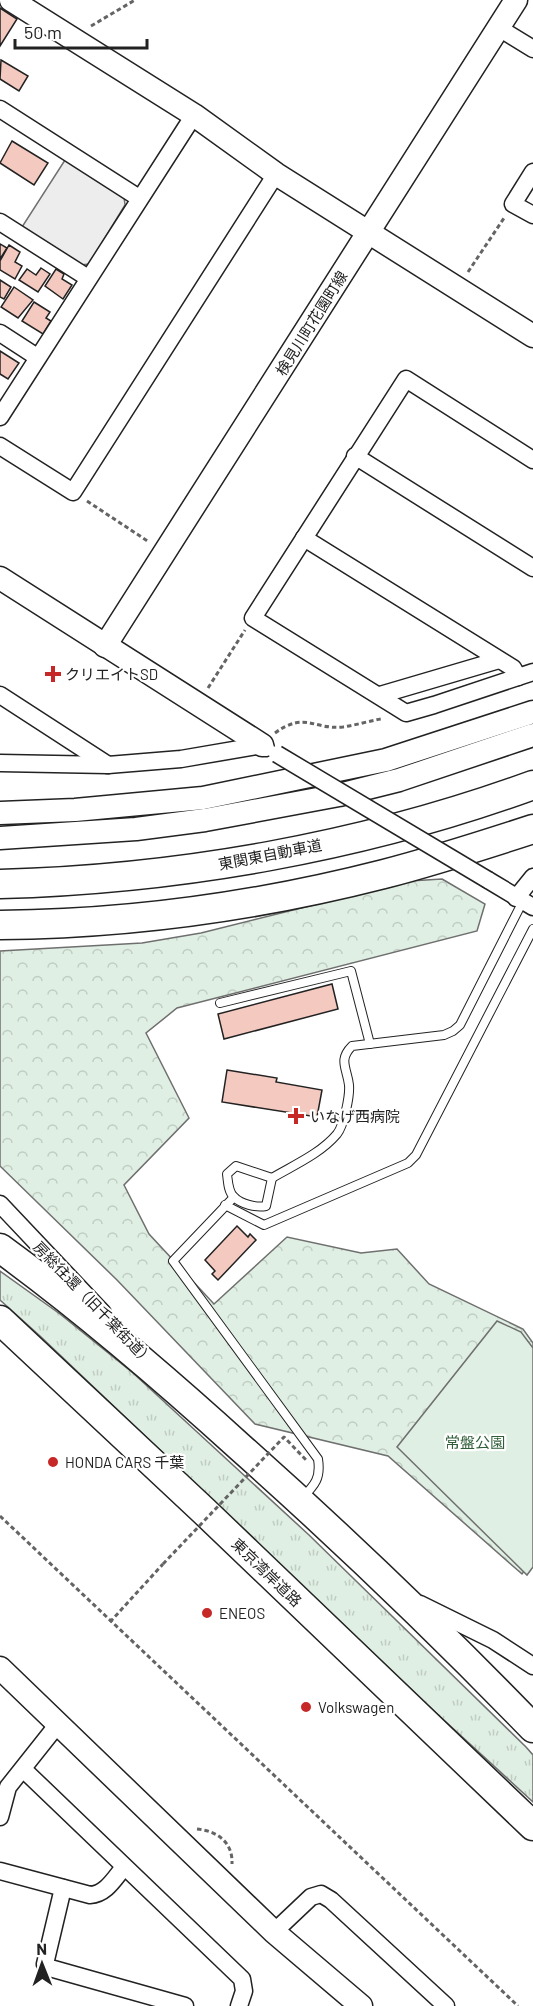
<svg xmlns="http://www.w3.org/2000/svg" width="533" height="2006" viewBox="0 0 533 2006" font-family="Barlow,'Noto Sans JP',sans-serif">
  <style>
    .grass { fill: url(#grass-tufts); stroke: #6f6f6f; stroke-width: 1.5 }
    .forest { fill: url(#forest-crowns); stroke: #6f6f6f; stroke-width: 1.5 }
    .green { fill: #e0efe3; stroke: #6f6f6f; stroke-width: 1.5 }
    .parking { fill: #ededed; stroke: #6f6f6f; stroke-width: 1.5 }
    .building { fill: #f3c9c0; stroke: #222; stroke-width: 1.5 }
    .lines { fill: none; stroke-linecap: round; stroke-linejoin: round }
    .lane-casing { stroke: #222; stroke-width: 10 }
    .street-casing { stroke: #222; stroke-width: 19 }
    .secondary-casing { stroke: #222; stroke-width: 25 }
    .highway-casing { stroke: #222; stroke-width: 31 }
    .path { stroke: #646464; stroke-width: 3; stroke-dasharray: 4.5 3; stroke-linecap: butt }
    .lane { stroke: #fff; stroke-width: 8 }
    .street { stroke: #fff; stroke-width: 16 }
    .secondary { stroke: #fff; stroke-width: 22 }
    .highway { stroke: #fff; stroke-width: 28 }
    .street-bridge-casing { stroke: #222; stroke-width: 19; stroke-linecap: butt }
    .path-bridge { stroke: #646464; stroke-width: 3; stroke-dasharray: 4.5 3; stroke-linecap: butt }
    .street-bridge { stroke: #fff; stroke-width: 16 }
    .poi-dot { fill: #c62828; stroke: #fff; stroke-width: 2 }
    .labels { text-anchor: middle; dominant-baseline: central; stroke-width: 4.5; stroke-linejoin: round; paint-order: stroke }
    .street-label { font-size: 15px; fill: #222; stroke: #fff }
    .poi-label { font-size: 15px; fill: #222; stroke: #fff; text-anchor: start }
    .park-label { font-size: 15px; fill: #2f5e38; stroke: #fff }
  </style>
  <defs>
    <pattern id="grass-tufts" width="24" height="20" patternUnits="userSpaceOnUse" patternTransform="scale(1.5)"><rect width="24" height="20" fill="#e0efe3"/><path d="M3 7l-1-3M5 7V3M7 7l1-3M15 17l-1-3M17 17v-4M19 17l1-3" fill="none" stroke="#c0cdc2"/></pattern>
    <pattern id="forest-crowns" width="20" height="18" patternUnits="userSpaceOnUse" patternTransform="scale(1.5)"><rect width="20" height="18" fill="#e0efe3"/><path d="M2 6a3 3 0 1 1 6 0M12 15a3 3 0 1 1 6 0" fill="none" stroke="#c0cdc2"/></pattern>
  </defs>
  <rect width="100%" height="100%" fill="#fff"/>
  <polygon class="grass" points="0,1271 60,1314 133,1373 309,1535 526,1747 533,1755 533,1802 434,1711 40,1336 0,1300"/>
  <polygon class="forest" points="442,879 485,904 477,931 177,1008 146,1033 189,1118 124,1185 149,1234 214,1304 287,1237 361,1253 397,1249 429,1284 523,1329 533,1343 533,1559 522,1574 388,1456 255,1424 117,1280 0,1166 0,951 142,943 201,933 410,881"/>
  <polygon class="green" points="497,1321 521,1332 533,1348 533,1567 527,1575 397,1447"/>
  <polygon class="parking" points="65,160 124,197 125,205 89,264 81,265 22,227"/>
  <g class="building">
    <polygon points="0,8 17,19 0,46"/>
    <polygon points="1,60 28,76 19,91 0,79"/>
    <polygon points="12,141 48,163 34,185 0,163"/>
    <polygon points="0,244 7,248 0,259"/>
    <polygon points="9,245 20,252 15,262 22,266 15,279 0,270 0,261"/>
    <polygon points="41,268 50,274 38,292 19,280 27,269 36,275"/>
    <polygon points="56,269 64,274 62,279 72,285 63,299 45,286"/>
    <polygon points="0,280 11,287 4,299 0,297"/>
    <polygon points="14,287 33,300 18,318 1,307"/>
    <polygon points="34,302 50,312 46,318 51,321 43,334 22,321"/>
    <polygon points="0,351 19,363 8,379 0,374"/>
    <polygon points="332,984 338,1009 224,1039 218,1014"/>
    <polygon points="227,1070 277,1078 276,1082 322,1090 317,1117 222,1102"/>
    <polygon points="237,1226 248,1237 250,1234 256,1240 218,1280 212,1274 215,1271 205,1260"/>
  </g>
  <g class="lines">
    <defs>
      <g id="lane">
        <polyline points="220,1003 351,971 370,1044"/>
        <path d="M236 1166 272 1178 266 1206C256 1208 241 1204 234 1197 228 1192 228 1181 227 1174Z"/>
        <path d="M272 1178C294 1165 320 1154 337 1134 344 1125 350 1096 349 1085 347 1068 338 1060 352 1046L444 1035 453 1031 460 1025 523 901"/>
        <path d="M234 1197 173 1261 318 1459C321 1478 315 1485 302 1498"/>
        <polyline points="225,1205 264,1225 408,1163 416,1155 533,929"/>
      </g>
      <g id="street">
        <polyline points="499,28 533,49"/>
        <polyline points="0,109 139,198"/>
        <polyline points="533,172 513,204 533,215"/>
        <polyline points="0,222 88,278"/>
        <polyline points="0,333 37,357"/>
        <polyline points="0,417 194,115"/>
        <polyline points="0,446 73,492 276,174"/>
        <polyline points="355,456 533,568"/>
        <polyline points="533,460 406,379 253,618 406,713 434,705 533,672"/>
        <polyline points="304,538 513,668 518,677"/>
        <polyline points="0,695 108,765"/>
        <polyline points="380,695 499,660"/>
        <polyline points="0,763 108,765 181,759 262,745 266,748"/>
        <polyline points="488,880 533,907"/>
        <polyline points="516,898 533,877"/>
        <polyline points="0,1204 103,1313"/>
        <polyline points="420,1604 493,1640 533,1666"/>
        <polyline points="23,1769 242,1979 244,1991 239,2006"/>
        <polyline points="0,1817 8,1787 58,1724"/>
        <path d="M0 1871 90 1895C106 1894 114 1879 124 1867"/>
        <polyline points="63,1888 45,1964 50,1968 185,2006"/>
        <polyline points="274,1932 311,1897 321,1894 331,1900 446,2006"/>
      </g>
      <g id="secondary">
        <polyline points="11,0 194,115 276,174 533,336"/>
        <polyline points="0,578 262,745"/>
        <polyline points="105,646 516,0"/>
        <polyline points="0,813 75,810 203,798 386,760 533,712"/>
        <polyline points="0,838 136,829 205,820 339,795 399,780 533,735"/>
        <polyline points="0,1668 274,1932 361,2006"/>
      </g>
      <g id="highway">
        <path d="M0 884C180 879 363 847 533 785"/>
        <path d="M0 925C129 924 259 906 384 874 434 861 484 845 533 829"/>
        <path d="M0 1248C85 1310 164 1378 241 1448 342 1538 439 1631 533 1728"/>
        <polyline points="0,1320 205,1512 533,1826"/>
      </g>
    </defs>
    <use href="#lane" class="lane-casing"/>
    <use href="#street" class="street-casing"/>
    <use href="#secondary" class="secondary-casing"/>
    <use href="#highway" class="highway-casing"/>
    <g class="path">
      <polyline points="91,26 135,0"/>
      <polyline points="468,272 504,218"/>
      <polyline points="87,501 149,542"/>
      <polyline points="208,688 245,630"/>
      <path d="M275 733C305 711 314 730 343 727 356 725 369 721 381 719"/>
      <polyline points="0,1516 518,2006"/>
      <polyline points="110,1622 163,1564"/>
      <path d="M197 1829C217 1831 233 1842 232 1864"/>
    </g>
    <use href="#lane" class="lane"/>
    <use href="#street" class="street"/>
    <use href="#secondary" class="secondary"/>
    <use href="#highway" class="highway"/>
    <defs>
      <polyline id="street-bridge" points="277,754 488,880"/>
    </defs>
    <use href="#street-bridge" class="street-bridge-casing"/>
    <polyline class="path-bridge" points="163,1564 284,1437 306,1460"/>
    <use href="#street-bridge" class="street-bridge"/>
  </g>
  <g class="poi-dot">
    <path d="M50 665h6v6h6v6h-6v6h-6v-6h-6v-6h6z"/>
    <path d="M293 1107h6v6h6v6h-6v6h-6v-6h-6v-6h6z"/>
    <circle cx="53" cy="1462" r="6"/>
    <circle cx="207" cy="1613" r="6"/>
    <circle cx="306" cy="1707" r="6"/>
  </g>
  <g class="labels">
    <g class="street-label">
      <text transform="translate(311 323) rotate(-58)">検見川町花園町線</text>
      <text transform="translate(270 854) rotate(-11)">東関東自動車道</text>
      <text transform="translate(94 1303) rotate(46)">房総往還（旧千葉街道）</text>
      <text transform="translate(267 1572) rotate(44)">東京湾岸道路</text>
    </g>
    <g class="poi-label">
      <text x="65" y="674">クリエイトSD</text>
      <text x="310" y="1116">いなげ西病院</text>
      <text x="65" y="1462">HONDA CARS 千葉</text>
      <text x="219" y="1613">ENEOS</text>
      <text x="318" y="1707">Volkswagen</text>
    </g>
    <g class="park-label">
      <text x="475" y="1442">常盤公園</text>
    </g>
  </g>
  <g transform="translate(42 1964) rotate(359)" stroke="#ffffff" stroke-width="4.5" paint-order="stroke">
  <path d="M0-4.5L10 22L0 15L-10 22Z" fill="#222222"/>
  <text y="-9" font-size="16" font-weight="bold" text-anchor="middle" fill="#222222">N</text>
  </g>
  <path d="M15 39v9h132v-9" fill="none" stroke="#222222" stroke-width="3"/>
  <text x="24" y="39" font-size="18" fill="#222222" stroke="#ffffff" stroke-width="4.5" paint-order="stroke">50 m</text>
</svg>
